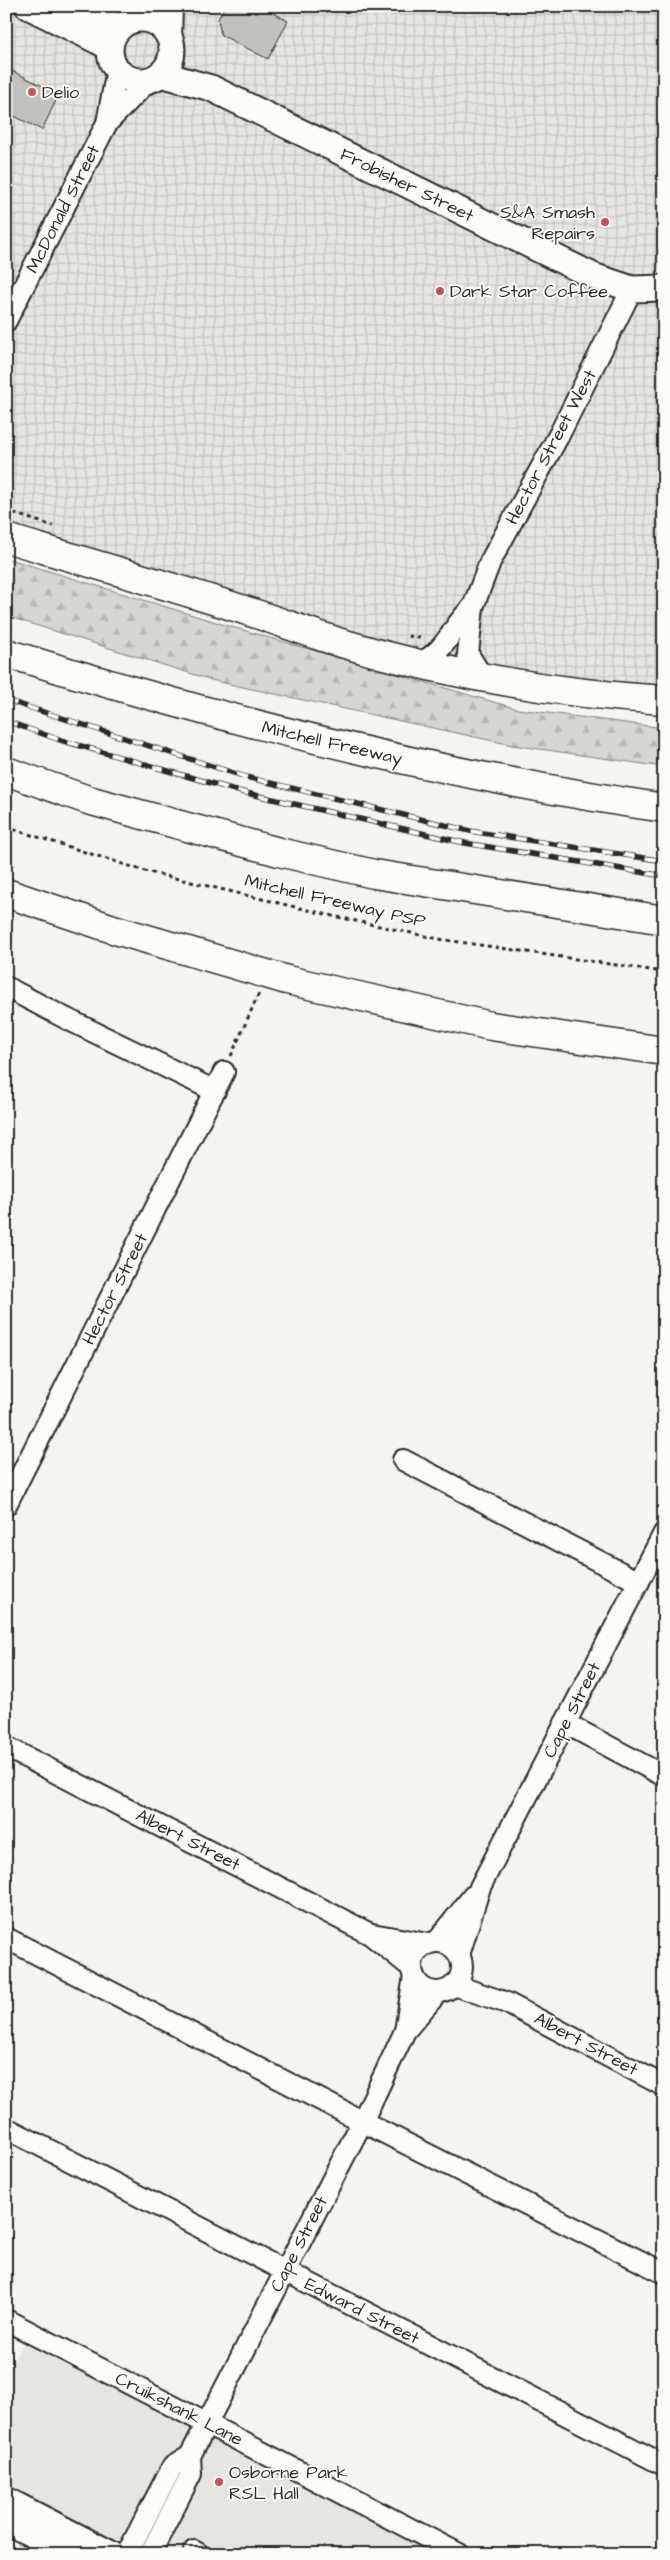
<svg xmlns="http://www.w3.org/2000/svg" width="670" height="2560" viewBox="0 0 670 2560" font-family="'Architects Daughter',sans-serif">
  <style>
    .built { fill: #e6e5e0 }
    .industrial { fill: url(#industrial-grid) }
    .forest { fill: url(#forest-firs); stroke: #81807e }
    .building { fill: #c2c1be; stroke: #2b2b2b }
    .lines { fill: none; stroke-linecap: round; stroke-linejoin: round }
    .minor-casing { stroke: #2b2b2b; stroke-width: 24 }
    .major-casing { stroke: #2b2b2b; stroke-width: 29 }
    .highway-casing { stroke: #2b2b2b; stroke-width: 31 }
    .path { stroke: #2b2b2b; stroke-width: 3; stroke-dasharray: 4 4; stroke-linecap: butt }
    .minor { stroke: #fdfcf7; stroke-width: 20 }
    .major { stroke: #fdfcf7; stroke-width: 25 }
    .highway { stroke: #fdfcf7; stroke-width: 28 }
    .rail-casing { stroke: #2b2b2b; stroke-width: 5.5 }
    .rail { stroke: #fdfcf7; stroke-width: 4; stroke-dasharray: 11; stroke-linecap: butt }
    .poi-dot { fill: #d1495b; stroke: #fdfcf7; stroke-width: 2 }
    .labels { text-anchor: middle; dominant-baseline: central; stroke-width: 4; stroke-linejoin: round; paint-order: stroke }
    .poi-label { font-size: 18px; fill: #2b2b2b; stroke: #fdfcf7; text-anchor: start }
    .street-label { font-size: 18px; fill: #2b2b2b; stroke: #fdfcf7 }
  </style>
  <defs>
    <pattern id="industrial-grid" width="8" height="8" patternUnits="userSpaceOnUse" patternTransform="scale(1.25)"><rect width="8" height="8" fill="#e6e5e0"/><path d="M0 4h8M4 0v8" fill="none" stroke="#c5c5c0"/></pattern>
    <pattern id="forest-firs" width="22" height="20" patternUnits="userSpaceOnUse" patternTransform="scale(1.25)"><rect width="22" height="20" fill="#d7d6d2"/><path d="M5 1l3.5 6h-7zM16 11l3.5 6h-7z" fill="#b9b8b4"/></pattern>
  </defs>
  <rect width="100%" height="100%" fill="#f5f4ef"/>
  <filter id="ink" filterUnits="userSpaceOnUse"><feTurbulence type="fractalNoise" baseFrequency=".02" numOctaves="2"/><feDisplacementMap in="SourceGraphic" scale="10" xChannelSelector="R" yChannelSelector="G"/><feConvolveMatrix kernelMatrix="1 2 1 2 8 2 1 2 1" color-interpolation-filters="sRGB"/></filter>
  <g filter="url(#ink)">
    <polygon class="built" points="24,2341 442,2554 131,2554 6,2490 6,2375"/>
    <polygon class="industrial" points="6,6 664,6 664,690 608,686 401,650 6,527"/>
    <polygon class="forest" points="6,558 232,627 518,709 664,728 664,767 512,745 215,681 6,616"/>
    <g class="building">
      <polygon points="225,6 261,6 288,21 268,59 221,35 218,19"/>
      <polygon points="6,68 59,94 42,130 6,112"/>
    </g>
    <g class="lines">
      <defs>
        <g id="minor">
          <polyline points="142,19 153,6"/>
          <polyline points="171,39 172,6"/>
          <polyline points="107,123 149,80"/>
          <polyline points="6,321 107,123 117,69"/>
          <path d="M418 664C450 649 449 628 473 607"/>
          <polyline points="483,678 468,654 473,607 490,562 560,433 632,289"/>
          <polyline points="6,987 65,1018 215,1091"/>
          <polyline points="403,1460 639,1582"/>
          <polyline points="6,1505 224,1072"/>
          <polyline points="565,1723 664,1776"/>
          <polyline points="6,1747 370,1934 412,1968"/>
          <polyline points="372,1934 428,1944"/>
          <polyline points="6,1938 381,2131 664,2273"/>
          <polyline points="437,1942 473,1896"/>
          <circle cx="437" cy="1967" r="25"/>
          <polyline points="459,1955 480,1887 664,1533"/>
          <polyline points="454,1985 507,2003 664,2086"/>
          <polyline points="405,2031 414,1976"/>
          <polyline points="6,2128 664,2465"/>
          <polyline points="6,2320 459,2554"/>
          <polyline points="194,2551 199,2554"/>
          <polyline points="127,2554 172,2467 190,2456"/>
          <polyline points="150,2554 191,2474 190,2456 362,2122 405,2031 438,1992"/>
        </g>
        <g id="major">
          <polyline points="28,6 110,47"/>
          <polyline points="70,6 84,14 120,27"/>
          <circle cx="141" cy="50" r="31"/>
          <polyline points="161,74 211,88 593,276 632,289 664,288"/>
          <polyline points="6,2500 111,2554"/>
          <polyline points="6,2521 71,2554"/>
        </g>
        <g id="highway">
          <path d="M6 538C77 559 149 580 219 602 259 614 298 629 338 642 443 674 554 693 664 700"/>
          <path d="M6 653C222 720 440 775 664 808"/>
          <polyline points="6,771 88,800 279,852 374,874 664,920"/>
          <polyline points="6,893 116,930 287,980 491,1026 664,1051"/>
        </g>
      </defs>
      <use href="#minor" class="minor-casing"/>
      <use href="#major" class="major-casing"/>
      <use href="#highway" class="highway-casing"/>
      <g class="path">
        <polyline points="6,511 53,526"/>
        <polyline points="408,636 424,638"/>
        <polyline points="6,827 145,871 333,916 439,939 664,972"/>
        <polyline points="231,1056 259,993"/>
      </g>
      <use href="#minor" class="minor"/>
      <use href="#major" class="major"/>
      <use href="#highway" class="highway"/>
      <defs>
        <g id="rail">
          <polyline points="6,700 246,777 470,831 664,861"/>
          <polyline points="6,721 60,740 242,792 465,843 664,876"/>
        </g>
      </defs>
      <use href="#rail" class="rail-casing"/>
      <use href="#rail" class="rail"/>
    </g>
  </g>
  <g class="poi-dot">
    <circle cx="32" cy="92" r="5"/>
    <circle cx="605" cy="222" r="5"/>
    <circle cx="440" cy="291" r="5"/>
    <circle cx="219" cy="2482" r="5"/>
  </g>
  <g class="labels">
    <g class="poi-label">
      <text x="42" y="92">Delio</text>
      <text x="595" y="212" text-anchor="end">S&amp;A Smash<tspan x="595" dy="21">Repairs</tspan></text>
      <text x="450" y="291">Dark Star Coffee</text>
      <text x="229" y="2472">Osborne Park<tspan x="229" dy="21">RSL Hall</tspan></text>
    </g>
    <g class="street-label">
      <text transform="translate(407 185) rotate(26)">Frobisher Street</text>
      <text transform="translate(63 209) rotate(-63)">McDonald Street</text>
      <text transform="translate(551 447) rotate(-62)">Hector Street West</text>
      <text transform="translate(332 743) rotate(13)">Mitchell Freeway</text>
      <text transform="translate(335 901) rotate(13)">Mitchell Freeway PSP</text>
      <text transform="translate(115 1289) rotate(-63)">Hector Street</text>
      <text transform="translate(572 1710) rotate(-63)">Cape Street</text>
      <text transform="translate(188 1840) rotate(27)">Albert Street</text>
      <text transform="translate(586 2044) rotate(28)">Albert Street</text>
      <text transform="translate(299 2244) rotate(-63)">Cape Street</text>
      <text transform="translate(362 2311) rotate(27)">Edward Street</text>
      <text transform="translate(179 2409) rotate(27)">Cruikshank Lane</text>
    </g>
  </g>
  <rect width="670" height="2560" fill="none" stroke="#fdfcf7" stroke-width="25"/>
  <rect x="12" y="12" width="645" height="2535" fill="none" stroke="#2b2b2b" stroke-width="2" filter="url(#ink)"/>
</svg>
